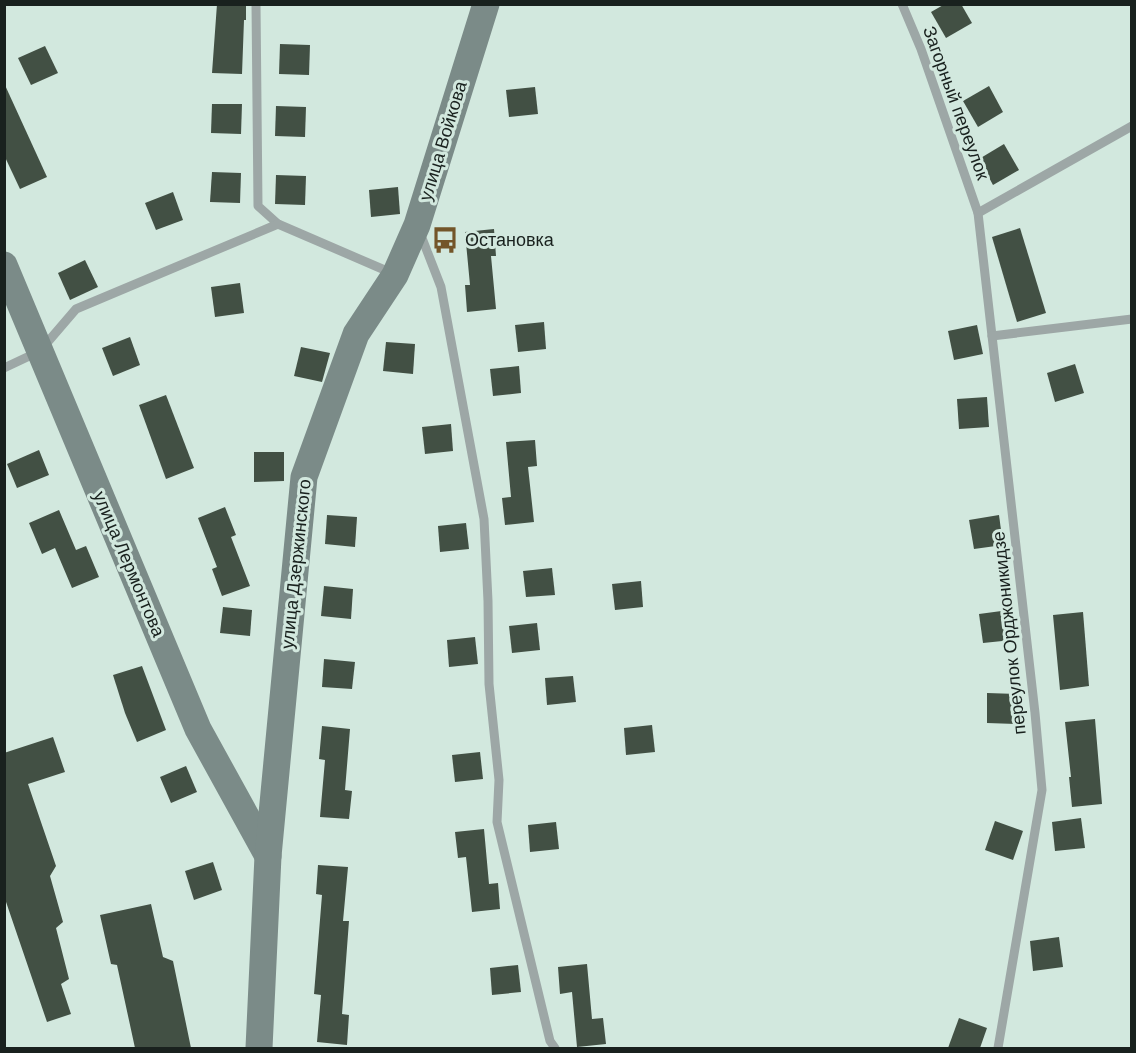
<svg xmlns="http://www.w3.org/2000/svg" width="1136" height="1053" viewBox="0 0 1136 1053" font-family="Arial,sans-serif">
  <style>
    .building { fill: #425044 }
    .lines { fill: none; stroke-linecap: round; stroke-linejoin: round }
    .lane { stroke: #9da7a6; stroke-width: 9 }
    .secondary { stroke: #7b8b88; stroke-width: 27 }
    .labels { text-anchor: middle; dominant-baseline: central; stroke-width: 6; stroke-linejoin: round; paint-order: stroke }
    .street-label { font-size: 18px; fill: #19211e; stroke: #d2e8de }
    .poi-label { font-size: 18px; fill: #19211e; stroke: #d2e8de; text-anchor: start }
  </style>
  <rect width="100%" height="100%" fill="#d2e8de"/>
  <g class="building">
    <polygon points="217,4 246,4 246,20 244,20 242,74 212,73"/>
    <polygon points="945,4 961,4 972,23 946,38 931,12"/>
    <polygon points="280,44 310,45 309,75 279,74"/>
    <polygon points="45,46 58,73 31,85 18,58"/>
    <polygon points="4,83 47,177 20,189 4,155"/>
    <polygon points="989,86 1003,112 978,127 963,101"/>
    <polygon points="535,87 538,114 509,117 506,90"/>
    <polygon points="212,104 242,104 241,134 211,133"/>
    <polygon points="276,106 306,107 305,137 275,136"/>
    <polygon points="1004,144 1019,170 993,185 979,159"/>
    <polygon points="212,172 241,173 240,203 210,202"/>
    <polygon points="276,175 306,176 305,205 275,204"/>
    <polygon points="398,187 400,214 371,217 369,190"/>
    <polygon points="173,192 183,220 156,230 145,203"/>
    <polygon points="1020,228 1046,313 1017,322 992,237"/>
    <polygon points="494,229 496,256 491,256 496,309 467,312 465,285 470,285 465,232"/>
    <polygon points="85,260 98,287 70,300 58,273"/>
    <polygon points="240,283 244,313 215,317 211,287"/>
    <polygon points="544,322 546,349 518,352 515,325"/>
    <polygon points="977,325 983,354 954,360 948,331"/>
    <polygon points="130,337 140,365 113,376 102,348"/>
    <polygon points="386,342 415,344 413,374 383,371"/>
    <polygon points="301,347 330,353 322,382 294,376"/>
    <polygon points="1075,364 1084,393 1055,402 1047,373"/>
    <polygon points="519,366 521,393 493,396 490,369"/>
    <polygon points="166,395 194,468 166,479 139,405"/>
    <polygon points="987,397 989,427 959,429 957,399"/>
    <polygon points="451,424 453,451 425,454 422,427"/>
    <polygon points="535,440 537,466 528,467 534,522 505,525 502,498 511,497 506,442"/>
    <polygon points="39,450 49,475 17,488 7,464"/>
    <polygon points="254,452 284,452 284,481 254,482"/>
    <polygon points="225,507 236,535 231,537 250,586 222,596 212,569 217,567 198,518"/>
    <polygon points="59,510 76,550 86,546 99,577 72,588 55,548 42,554 29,523"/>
    <polygon points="327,515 357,517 355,547 325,544"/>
    <polygon points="999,515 1003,545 974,549 969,520"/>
    <polygon points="466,523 469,549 440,552 438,526"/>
    <polygon points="552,568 555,595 526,597 523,571"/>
    <polygon points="641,581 643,607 615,610 612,584"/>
    <polygon points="324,586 353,589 351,619 321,616"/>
    <polygon points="223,607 252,610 250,636 220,633"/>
    <polygon points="1009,610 1012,640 983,643 979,614"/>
    <polygon points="1083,612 1089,686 1060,690 1053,615"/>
    <polygon points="537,623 540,650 512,653 509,626"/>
    <polygon points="475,637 478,664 449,667 447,640"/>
    <polygon points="324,659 355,662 352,689 322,687"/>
    <polygon points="142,666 166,730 137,742 125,713 113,675"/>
    <polygon points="573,676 576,702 547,705 545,678"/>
    <polygon points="987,693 1017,694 1016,724 987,723"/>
    <polygon points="1095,719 1102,804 1072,807 1069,777 1071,777 1065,722"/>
    <polygon points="652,725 655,752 626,755 624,728"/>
    <polygon points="322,726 350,729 345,790 352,791 349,819 320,817 325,760 319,759"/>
    <polygon points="53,737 65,772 28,784 56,866 50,876 63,922 56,928 69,979 61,984 71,1014 47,1022 4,896 4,753"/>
    <polygon points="480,752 483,779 455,782 452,755"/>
    <polygon points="186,766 197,792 171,803 160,777"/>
    <polygon points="1081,818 1085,848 1055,851 1052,822"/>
    <polygon points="995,821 1023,831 1013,860 985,850"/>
    <polygon points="556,822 559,849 530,852 528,825"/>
    <polygon points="484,829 489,884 498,883 500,909 472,912 466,857 458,858 455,832"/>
    <polygon points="213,862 222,890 194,900 185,871"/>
    <polygon points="318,865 348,867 343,921 349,921 342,1014 349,1015 347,1045 317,1042 321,995 314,994 322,895 316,894"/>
    <polygon points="151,904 163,957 173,961 191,1048 135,1048 117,965 111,964 100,915"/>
    <polygon points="1059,937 1063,967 1033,971 1030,941"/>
    <polygon points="587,964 592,1019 603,1018 606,1044 577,1047 572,992 560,994 558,967"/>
    <polygon points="518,965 521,992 492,995 490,968"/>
    <polygon points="959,1018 987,1028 980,1048 948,1048"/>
  </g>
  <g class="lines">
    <g class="lane">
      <polyline points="256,4 258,206 278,224 394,274"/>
      <polyline points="902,4 921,49 978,213 1035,713 1042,790 998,1048"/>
      <polyline points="978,213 1132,126"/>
      <polyline points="420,233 441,287 484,519 488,601 489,684 499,780 497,822 550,1041 555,1048"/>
      <polyline points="992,336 1132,319"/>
      <polyline points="4,368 40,351 76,309 278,224"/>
    </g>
    <g class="secondary">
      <polyline points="4,265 198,729 268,856"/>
      <polyline points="259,1048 268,856 304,477 356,334 395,275 417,225 486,4"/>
    </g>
  </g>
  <defs>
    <symbol id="bus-bare" viewBox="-9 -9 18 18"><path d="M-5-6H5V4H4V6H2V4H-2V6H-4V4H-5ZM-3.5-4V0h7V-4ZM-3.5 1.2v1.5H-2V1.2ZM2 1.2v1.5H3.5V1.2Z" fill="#735529" stroke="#d2e8de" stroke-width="2.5" paint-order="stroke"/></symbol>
  </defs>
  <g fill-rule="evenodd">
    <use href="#bus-bare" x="426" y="221" width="38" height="38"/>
  </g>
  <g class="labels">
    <g class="street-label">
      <text transform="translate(956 103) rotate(70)">Загорный переулок</text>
      <text transform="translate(443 141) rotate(-73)">улица Войкова</text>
      <text transform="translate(129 564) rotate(67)">улица Лермонтова</text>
      <text transform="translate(296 564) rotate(-84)">улица Дзержинского</text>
      <text transform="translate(1009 633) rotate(-96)">переулок Орджоникидзе</text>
    </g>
    <g class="poi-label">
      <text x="465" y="240">Остановка</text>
    </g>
  </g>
  <rect width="1136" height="1053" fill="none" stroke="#19211e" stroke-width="12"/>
</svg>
